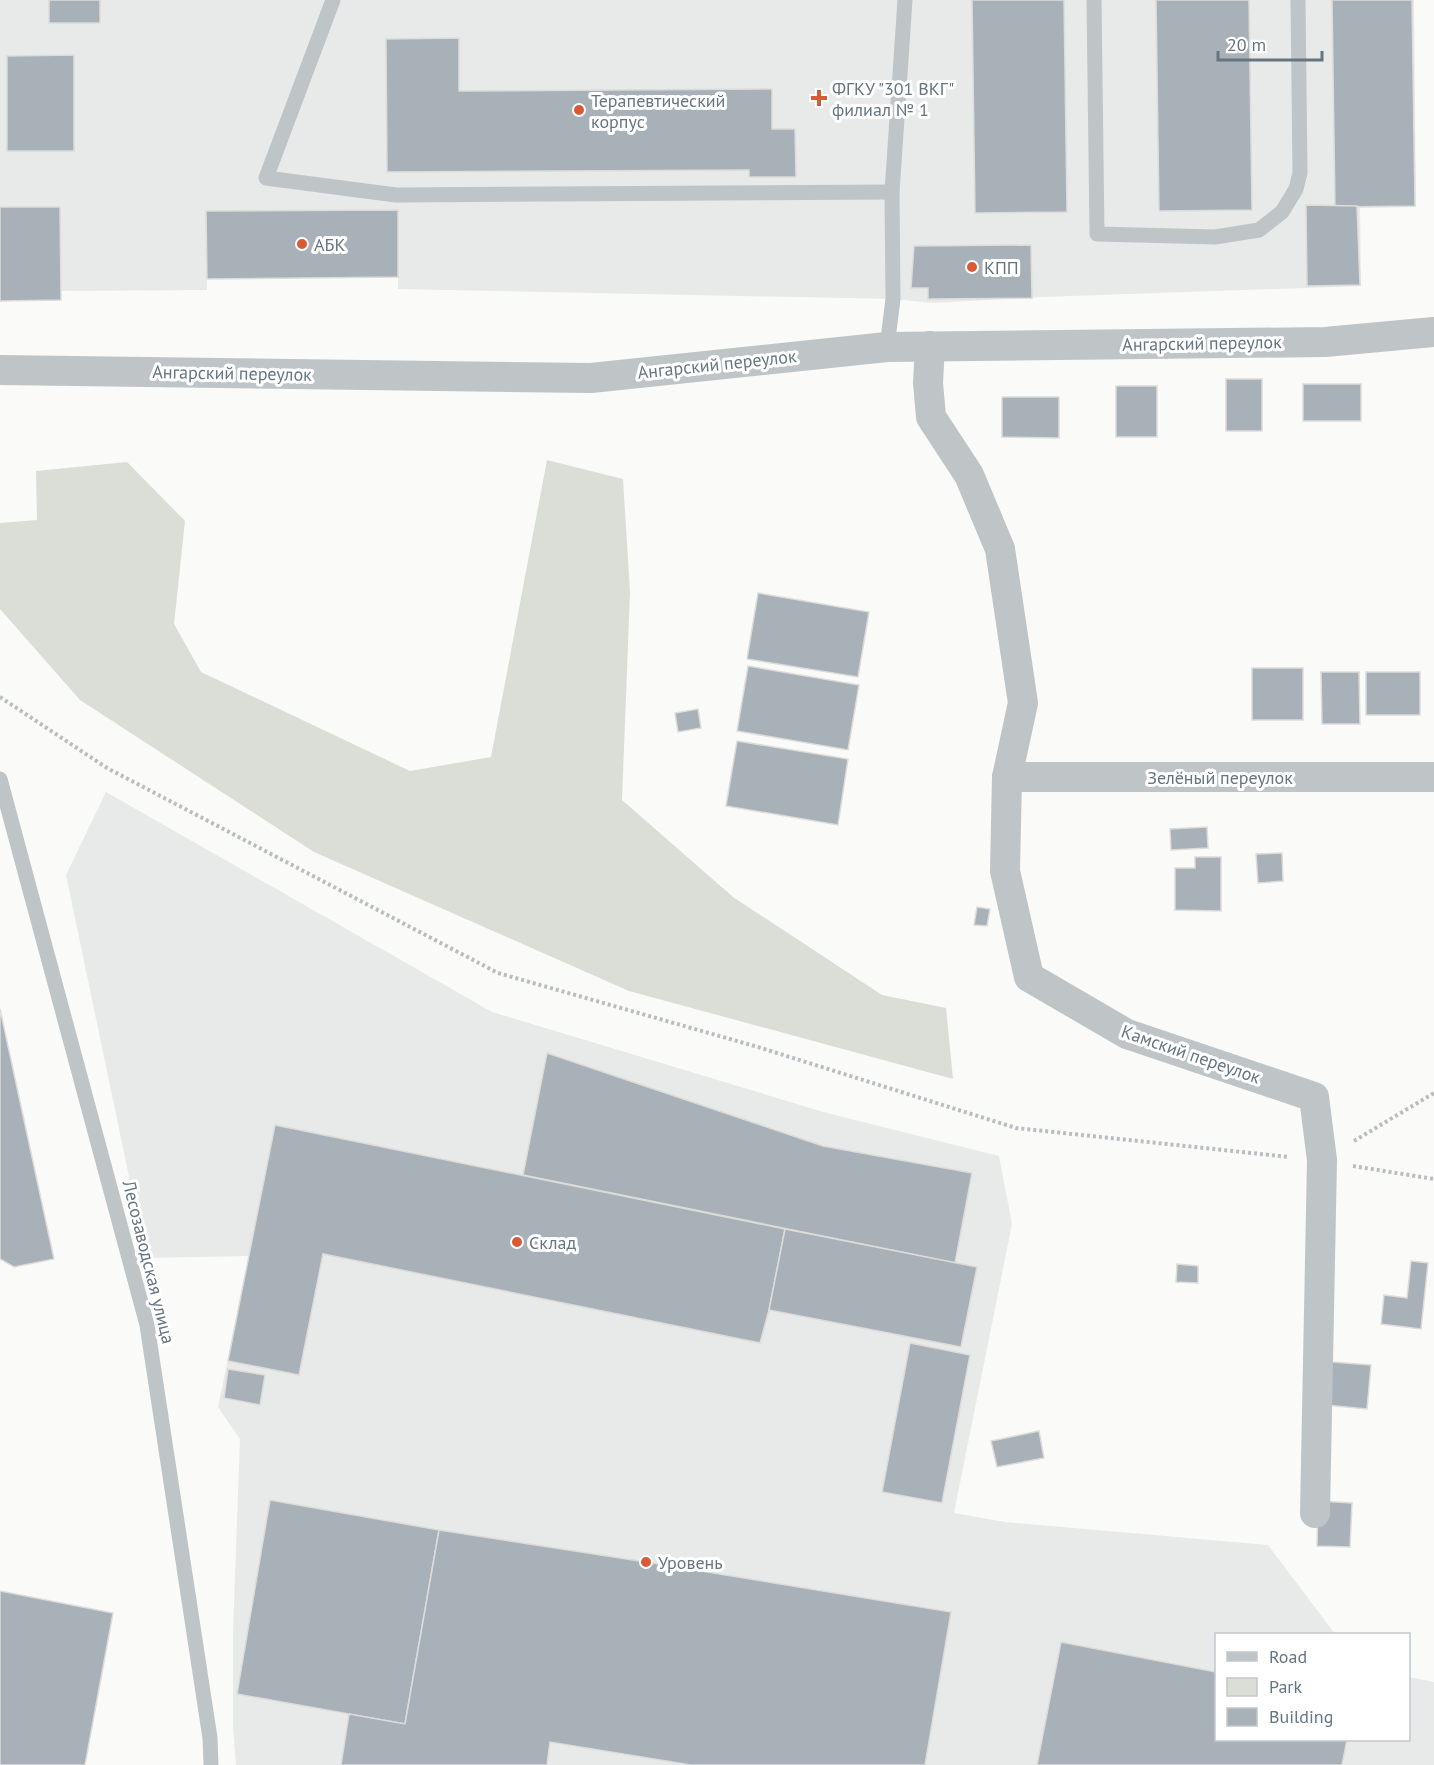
<svg xmlns="http://www.w3.org/2000/svg" width="1434" height="1765" viewBox="0 0 1434 1765" font-family="'PT Sans',sans-serif">
  <style>
    .built { fill: #e8e9e9 }
    .green { fill: #daded7 }
    .building { fill: #a8b1b7; stroke: #dcdcda; stroke-width: 1.5 }
    .lines { fill: none; stroke-linecap: round; stroke-linejoin: round }
    .path { stroke: #babdc0; stroke-width: 4; stroke-dasharray: 3 3; stroke-linecap: butt }
    .service { stroke: #bfc4c7; stroke-width: 15 }
    .minor { stroke: #bfc4c7; stroke-width: 30 }
    .poi-dot { fill: #db5a36; stroke: #fff; stroke-width: 2 }
    .labels { text-anchor: middle; dominant-baseline: central; stroke-width: 6; stroke-linejoin: round; paint-order: stroke }
    .poi-label { font-size: 18px; fill: #667681; stroke: #fff; text-anchor: start }
    .street-label { font-size: 18px; fill: #667681; stroke: #fff }
  </style>
  <rect width="100%" height="100%" fill="#fafaf8"/>
  <g class="built">
    <polygon points="0,0 1414,0 1416,207 1360,208 1361,286 1042,297 932,303 893,299 398,289 398,277 207,279 207,290 61,291 61,300 0,301"/>
    <polygon points="106,792 492,1012 827,1113 999,1156 1012,1224 954,1513 1005,1522 1268,1545 1335,1634 1216,1634 1216,1740 1408,1740 1409,1677 1434,1682 1434,1765 236,1765 233,1728 233,1632 240,1439 218,1407 249,1256 146,1258 66,875"/>
  </g>
  <polygon class="green" points="547,460 623,479 630,592 622,800 733,897 882,995 946,1008 953,1079 629,991 314,852 80,700 0,609 0,523 37,520 36,471 127,462 185,521 174,624 201,672 410,771 491,757"/>
  <g class="building">
    <rect x="49" y="0" width="51" height="23"/>
    <polygon points="972,0 1064,0 1067,212 975,213"/>
    <polygon points="1156,0 1249,0 1252,210 1159,211"/>
    <polygon points="1332,0 1412,0 1415,206 1335,207"/>
    <polygon points="459,38 459,91 772,89 772,129 795,129 796,177 749,177 749,170 387,172 386,39"/>
    <polygon points="74,55 74,151 7,151 7,56"/>
    <polygon points="1306,205 1357,206 1360,285 1307,286"/>
    <polygon points="0,207 60,207 61,300 0,301"/>
    <polygon points="398,210 398,277 207,279 206,211"/>
    <polygon points="1031,245 1032,298 928,299 928,288 911,288 914,246"/>
    <rect x="1226" y="379" width="36" height="52"/>
    <rect x="1303" y="384" width="58" height="37"/>
    <rect x="1116" y="386" width="41" height="51"/>
    <polygon points="1002,397 1059,397 1059,438 1002,437"/>
    <polygon points="758,593 869,612 858,677 747,659"/>
    <polygon points="748,666 859,685 848,750 737,731"/>
    <rect x="1252" y="668" width="51" height="52"/>
    <polygon points="1321,672 1359,672 1360,724 1322,724"/>
    <rect x="1366" y="672" width="54" height="43"/>
    <polygon points="698,709 701,728 678,732 675,713"/>
    <polygon points="737,741 848,759 838,825 726,806"/>
    <polygon points="1207,827 1208,848 1171,850 1170,829"/>
    <polygon points="1282,853 1283,881 1258,883 1256,854"/>
    <polygon points="1195,857 1221,857 1221,911 1175,910 1175,868 1195,868"/>
    <polygon points="977,907 990,909 987,926 974,925"/>
    <polygon points="0,1009 54,1259 14,1267 0,1259"/>
    <polygon points="547,1053 823,1146 972,1173 955,1263 523,1175"/>
    <polygon points="275,1125 785,1229 769,1310 760,1343 323,1254 299,1375 228,1361"/>
    <polygon points="785,1229 977,1267 961,1347 769,1310"/>
    <polygon points="1411,1261 1428,1263 1421,1329 1381,1324 1384,1295 1407,1298"/>
    <polygon points="1177,1264 1198,1266 1198,1283 1176,1282"/>
    <polygon points="910,1343 970,1355 942,1503 882,1492"/>
    <polygon points="1319,1361 1371,1365 1367,1409 1315,1404"/>
    <polygon points="228,1369 265,1375 260,1405 224,1398"/>
    <polygon points="1039,1431 1044,1458 997,1467 991,1441"/>
    <polygon points="270,1500 439,1530 405,1724 237,1694"/>
    <polygon points="1318,1501 1352,1503 1350,1547 1317,1546"/>
    <polygon points="439,1530 646,1562 951,1612 925,1765 691,1765 550,1742 547,1765 341,1765 349,1714 405,1724"/>
    <polygon points="0,1591 113,1613 85,1765 0,1765"/>
    <polygon points="1061,1642 1216,1672 1216,1740 1347,1740 1342,1765 1037,1765"/>
  </g>
  <g class="lines">
    <g class="path">
      <polyline points="0,697 107,768 498,973 758,1047 1016,1128 1289,1157"/>
      <polyline points="1354,1141 1434,1093"/>
      <polyline points="1353,1166 1434,1179"/>
    </g>
    <g class="service">
      <polyline points="333,0 266,178 396,195 892,192"/>
      <polyline points="1094,0 1097,234 1215,237 1259,230 1282,212 1296,189 1300,173 1298,0"/>
      <polyline points="887,347 893,299 892,192 905,0"/>
      <polyline points="0,779 147,1325 210,1738 211,1765"/>
    </g>
    <g class="minor">
      <polyline points="930,346 928,383 931,417 969,475 1000,549 1023,703 1007,777 1005,871 1029,977 1127,1034 1314,1097 1322,1160 1315,1513"/>
      <polyline points="0,370 591,378 887,347 1325,342 1434,332"/>
      <polyline points="1007,777 1434,777"/>
    </g>
  </g>
  <g class="poi-dot">
    <path d="M816 89h6v6h6v6h-6v6h-6v-6h-6v-6h6z"/>
    <circle cx="579" cy="110" r="6"/>
    <circle cx="302" cy="244" r="6"/>
    <circle cx="972" cy="267" r="6"/>
    <circle cx="517" cy="1242" r="6"/>
    <circle cx="646" cy="1562" r="6"/>
  </g>
  <g class="labels">
    <g class="poi-label">
      <text x="832" y="88">ФГКУ "301 ВКГ"<tspan x="832" dy="21">филиал № 1</tspan></text>
      <text x="591" y="100">Терапевтический<tspan x="591" dy="21">корпус</tspan></text>
      <text x="314" y="244">АБК</text>
      <text x="984" y="267">КПП</text>
      <text x="529" y="1242">Склад</text>
      <text x="658" y="1562">Уровень</text>
    </g>
    <g class="street-label">
      <text transform="translate(1202 343) rotate(-1)">Ангарский переулок</text>
      <text transform="translate(717 364) rotate(-6)">Ангарский переулок</text>
      <text transform="translate(232 373) rotate(1)">Ангарский переулок</text>
      <text x="1220" y="777">Зелёный переулок</text>
      <text transform="translate(1191 1054) rotate(19)">Камский переулок</text>
      <text transform="translate(149 1262) rotate(76)">Лесозаводская улица</text>
    </g>
  </g>
  <rect x="1215" y="1633" width="195" height="108" fill="#ffffff" stroke="#c2c8cd" stroke-width="1.5"/>
  <rect x="1227" y="1652" width="30" height="9" fill="#bfc4c7" stroke="#c2c8cd" stroke-width="1.5"/>
  <text x="1269" y="1663" font-size="18" fill="#667681">Road</text>
  <rect x="1227" y="1678" width="30" height="18" fill="#daded7" stroke="#c2c8cd" stroke-width="1.5"/>
  <text x="1269" y="1693" font-size="18" fill="#667681">Park</text>
  <rect x="1227" y="1708" width="30" height="18" fill="#a8b1b7" stroke="#c2c8cd" stroke-width="1.5"/>
  <text x="1269" y="1723" font-size="18" fill="#667681">Building</text>
  <path d="M1218 51v9h104v-9" fill="none" stroke="#667681" stroke-width="3"/>
  <text x="1227" y="51" font-size="18" fill="#667681" stroke="#ffffff" stroke-width="4.5" paint-order="stroke">20 m</text>
</svg>
